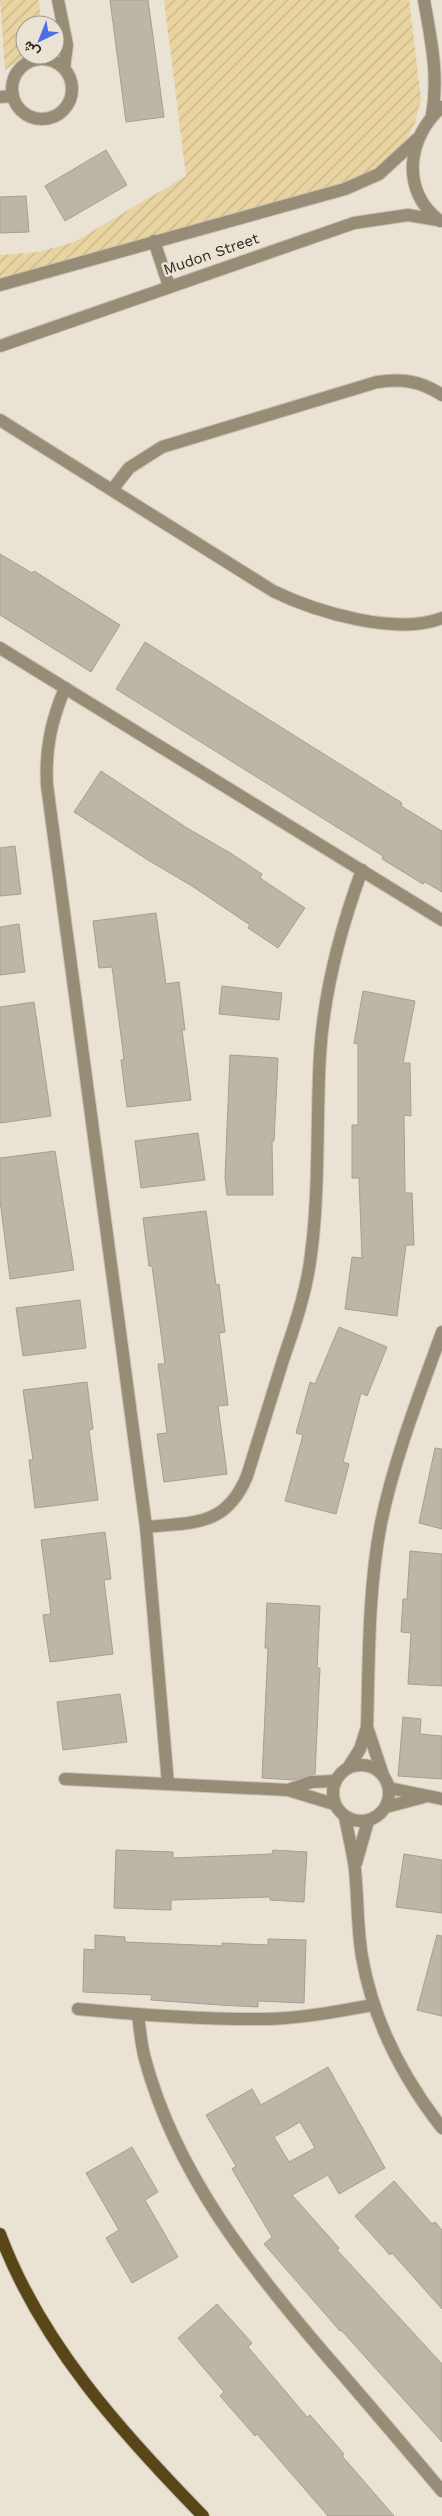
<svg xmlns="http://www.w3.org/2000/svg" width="442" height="2516" viewBox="0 0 442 2516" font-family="'Work Sans',Vazirmatn,sans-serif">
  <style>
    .garden { fill: url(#garden-furrows) }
    .building { fill: #bcb6a7; stroke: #a59f91; fill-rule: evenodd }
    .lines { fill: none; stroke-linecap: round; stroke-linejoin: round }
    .minor-casing { stroke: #c7c1b4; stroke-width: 14 }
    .tertiary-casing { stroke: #c7c1b4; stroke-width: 14 }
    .primary-casing { stroke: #c7c1b4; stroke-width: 14 }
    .minor { stroke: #978d76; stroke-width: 12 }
    .tertiary { stroke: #978d76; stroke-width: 12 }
    .primary { stroke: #584618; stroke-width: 12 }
    .labels { text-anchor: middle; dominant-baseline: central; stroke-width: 5; stroke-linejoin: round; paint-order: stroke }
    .street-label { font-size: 15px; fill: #292721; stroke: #eae3d4 }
  </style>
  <defs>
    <pattern id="garden-furrows" width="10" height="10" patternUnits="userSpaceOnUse" patternTransform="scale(1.25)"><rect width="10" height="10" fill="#e8d3a1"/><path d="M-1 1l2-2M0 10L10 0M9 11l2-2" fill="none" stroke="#c7b58a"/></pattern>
  </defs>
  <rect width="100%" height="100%" fill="#eae3d4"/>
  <g class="garden">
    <polygon points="0,0 39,0 41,25 25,25 25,55 27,55 5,70"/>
    <polygon points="164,0 409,0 421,99 415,123 404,144 357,186 170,242 159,234 0,285 0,255 38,252 74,242 186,176"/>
  </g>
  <g class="building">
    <polygon points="110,0 148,0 164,117 126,122"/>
    <polygon points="106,150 127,185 65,221 45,186"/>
    <polygon points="26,196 29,232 0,233 0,197"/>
    <polygon points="0,554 32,573 34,571 120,625 91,672 0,615"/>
    <polygon points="145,642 402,803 401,806 442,831 442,892 425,882 423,884 382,859 383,856 116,689"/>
    <polygon points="101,771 187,828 232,854 262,874 260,878 305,908 278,948 248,928 250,925 192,886 148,860 74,812"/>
    <polygon points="15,846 21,894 0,896 0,848"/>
    <polygon points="156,913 166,984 179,982 185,1030 182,1030 191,1100 127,1107 121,1060 124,1059 112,967 99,968 93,921"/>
    <polygon points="19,924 25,972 0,975 0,927"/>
    <polygon points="222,986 282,993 279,1020 219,1014"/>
    <polygon points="363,991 415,1001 403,1063 410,1063 411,1116 404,1115 405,1193 412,1193 414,1245 406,1245 397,1316 345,1309 352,1257 362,1258 359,1178 352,1178 352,1125 358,1125 358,1044 354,1043"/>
    <polygon points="34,1002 51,1116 0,1123 0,1007"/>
    <polygon points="230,1055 278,1058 274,1141 272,1141 273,1195 227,1195 225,1178"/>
    <polygon points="198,1133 205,1180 141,1188 135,1141"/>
    <polygon points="55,1151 74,1270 10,1279 0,1200 0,1158"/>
    <polygon points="206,1211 216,1285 219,1284 225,1332 219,1333 228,1405 218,1406 227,1474 164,1482 157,1434 167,1433 158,1364 165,1364 152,1266 149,1266 143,1218"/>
    <polygon points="80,1300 86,1348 23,1356 16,1308"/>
    <polygon points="339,1327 387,1347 367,1396 361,1393 343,1462 349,1464 336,1514 285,1501 303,1435 296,1433 310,1382 315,1384"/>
    <polygon points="87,1382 93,1429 89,1430 98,1500 35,1508 29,1460 33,1460 23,1390"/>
    <polygon points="435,1448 442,1449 442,1529 419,1523"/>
    <polygon points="105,1532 111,1579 104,1580 113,1654 50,1662 43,1615 51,1614 41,1540"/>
    <polygon points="410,1551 442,1554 442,1686 408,1684 411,1633 401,1632 403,1599 407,1599"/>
    <polygon points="267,1603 320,1606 317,1668 320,1668 315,1774 293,1780 262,1778 268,1648 265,1648"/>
    <polygon points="120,1694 127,1742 63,1750 57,1702"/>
    <polygon points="403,1717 421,1719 420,1734 442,1736 442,1779 398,1776"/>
    <polygon points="116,1850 173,1852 173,1858 272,1854 273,1850 307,1852 304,1902 270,1900 270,1897 171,1900 171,1910 114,1908"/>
    <polygon points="404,1854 442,1860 442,1913 396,1907"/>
    <polygon points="95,1935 125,1937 125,1942 222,1946 222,1943 268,1945 268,1939 306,1940 304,2003 258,2001 258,2007 220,2005 151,2000 152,1995 83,1992 84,1949 95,1950"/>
    <polygon points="437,1935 442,1936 442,2016 417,2010"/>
    <path d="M328 2067 385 2168 339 2194 328 2175 292 2195 339 2248 337 2250 442 2364V2442L341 2330 340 2331 264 2244 272 2237 232 2169 236 2166 206 2115 252 2089 261 2105ZM300 2122 315 2148 289 2162 274 2137Z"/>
    <polygon points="132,2147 158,2192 145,2200 178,2257 132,2283 106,2238 119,2230 86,2173"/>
    <polygon points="394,2181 432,2224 435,2222 442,2230 442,2309 392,2253 390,2255 355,2216"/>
    <polygon points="217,2304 252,2343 248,2347 307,2417 310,2415 344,2454 342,2456 394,2516 328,2516 257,2434 255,2436 220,2396 224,2392 178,2338"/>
  </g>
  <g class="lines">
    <defs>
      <g id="minor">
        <polyline points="58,0 67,45 64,68"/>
        <circle cx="42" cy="89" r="30"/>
        <polyline points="0,97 13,96"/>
        <path d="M0 420 273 591C316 612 396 636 442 618"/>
        <path d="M112 490 129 468 162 447 377 382C401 378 421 381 442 395"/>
        <polyline points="0,648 442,920"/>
        <path d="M65 688C51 721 45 750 47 785L146 1527 168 1784"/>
        <path d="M146 1527C194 1522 226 1527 247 1476 259 1437 271 1399 283 1360 294 1328 305 1296 310 1262 320 1193 316 1123 320 1054 324 990 340 930 362 870"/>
        <polyline points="65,1779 288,1790 334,1804"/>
        <polyline points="389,1788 442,1799"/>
        <polyline points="288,1790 311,1782 335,1781"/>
        <polyline points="386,1807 424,1797"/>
        <path d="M78 2009C141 2015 204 2020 268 2019 303 2018 339 2011 373 2005"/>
        <path d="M138 2015C140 2029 141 2045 145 2059 176 2174 249 2265 324 2353 364 2399 403 2445 442 2491"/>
      </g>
      <g id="tertiary">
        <path d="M424 0C431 40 439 75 432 115"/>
        <path d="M440 221C400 191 407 137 442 107"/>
        <polyline points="154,241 169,286"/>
        <polyline points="0,285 345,189 379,174 417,139"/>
        <polyline points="0,346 354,223 408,215 438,220"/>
        <polyline points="367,1727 383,1775"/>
        <circle cx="361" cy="1793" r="28"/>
        <path d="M348 1768 360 1749 367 1727C369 1660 368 1590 381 1523 395 1456 419 1396 442 1332"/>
        <path d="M345 1817C348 1834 353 1852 355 1870 358 1899 357 1928 362 1957 373 2020 403 2078 442 2128"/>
        <polyline points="356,1863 368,1821"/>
      </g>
      <path id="primary" d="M0 2234C41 2344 122 2433 203 2516"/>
    </defs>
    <use href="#minor" class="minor-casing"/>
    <use href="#tertiary" class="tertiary-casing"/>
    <use href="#primary" class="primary-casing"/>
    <use href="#minor" class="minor"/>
    <use href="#tertiary" class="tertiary"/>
    <use href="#primary" class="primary"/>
  </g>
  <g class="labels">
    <g class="street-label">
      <text transform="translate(211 254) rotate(-19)">Mudon Street</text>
    </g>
  </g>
  <g transform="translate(40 40) rotate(223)"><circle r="24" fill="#eae3d4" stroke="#9d988c"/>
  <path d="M0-4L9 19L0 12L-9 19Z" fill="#4c6ee2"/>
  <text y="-8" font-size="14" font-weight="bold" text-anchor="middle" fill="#292721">ش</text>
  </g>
</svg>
